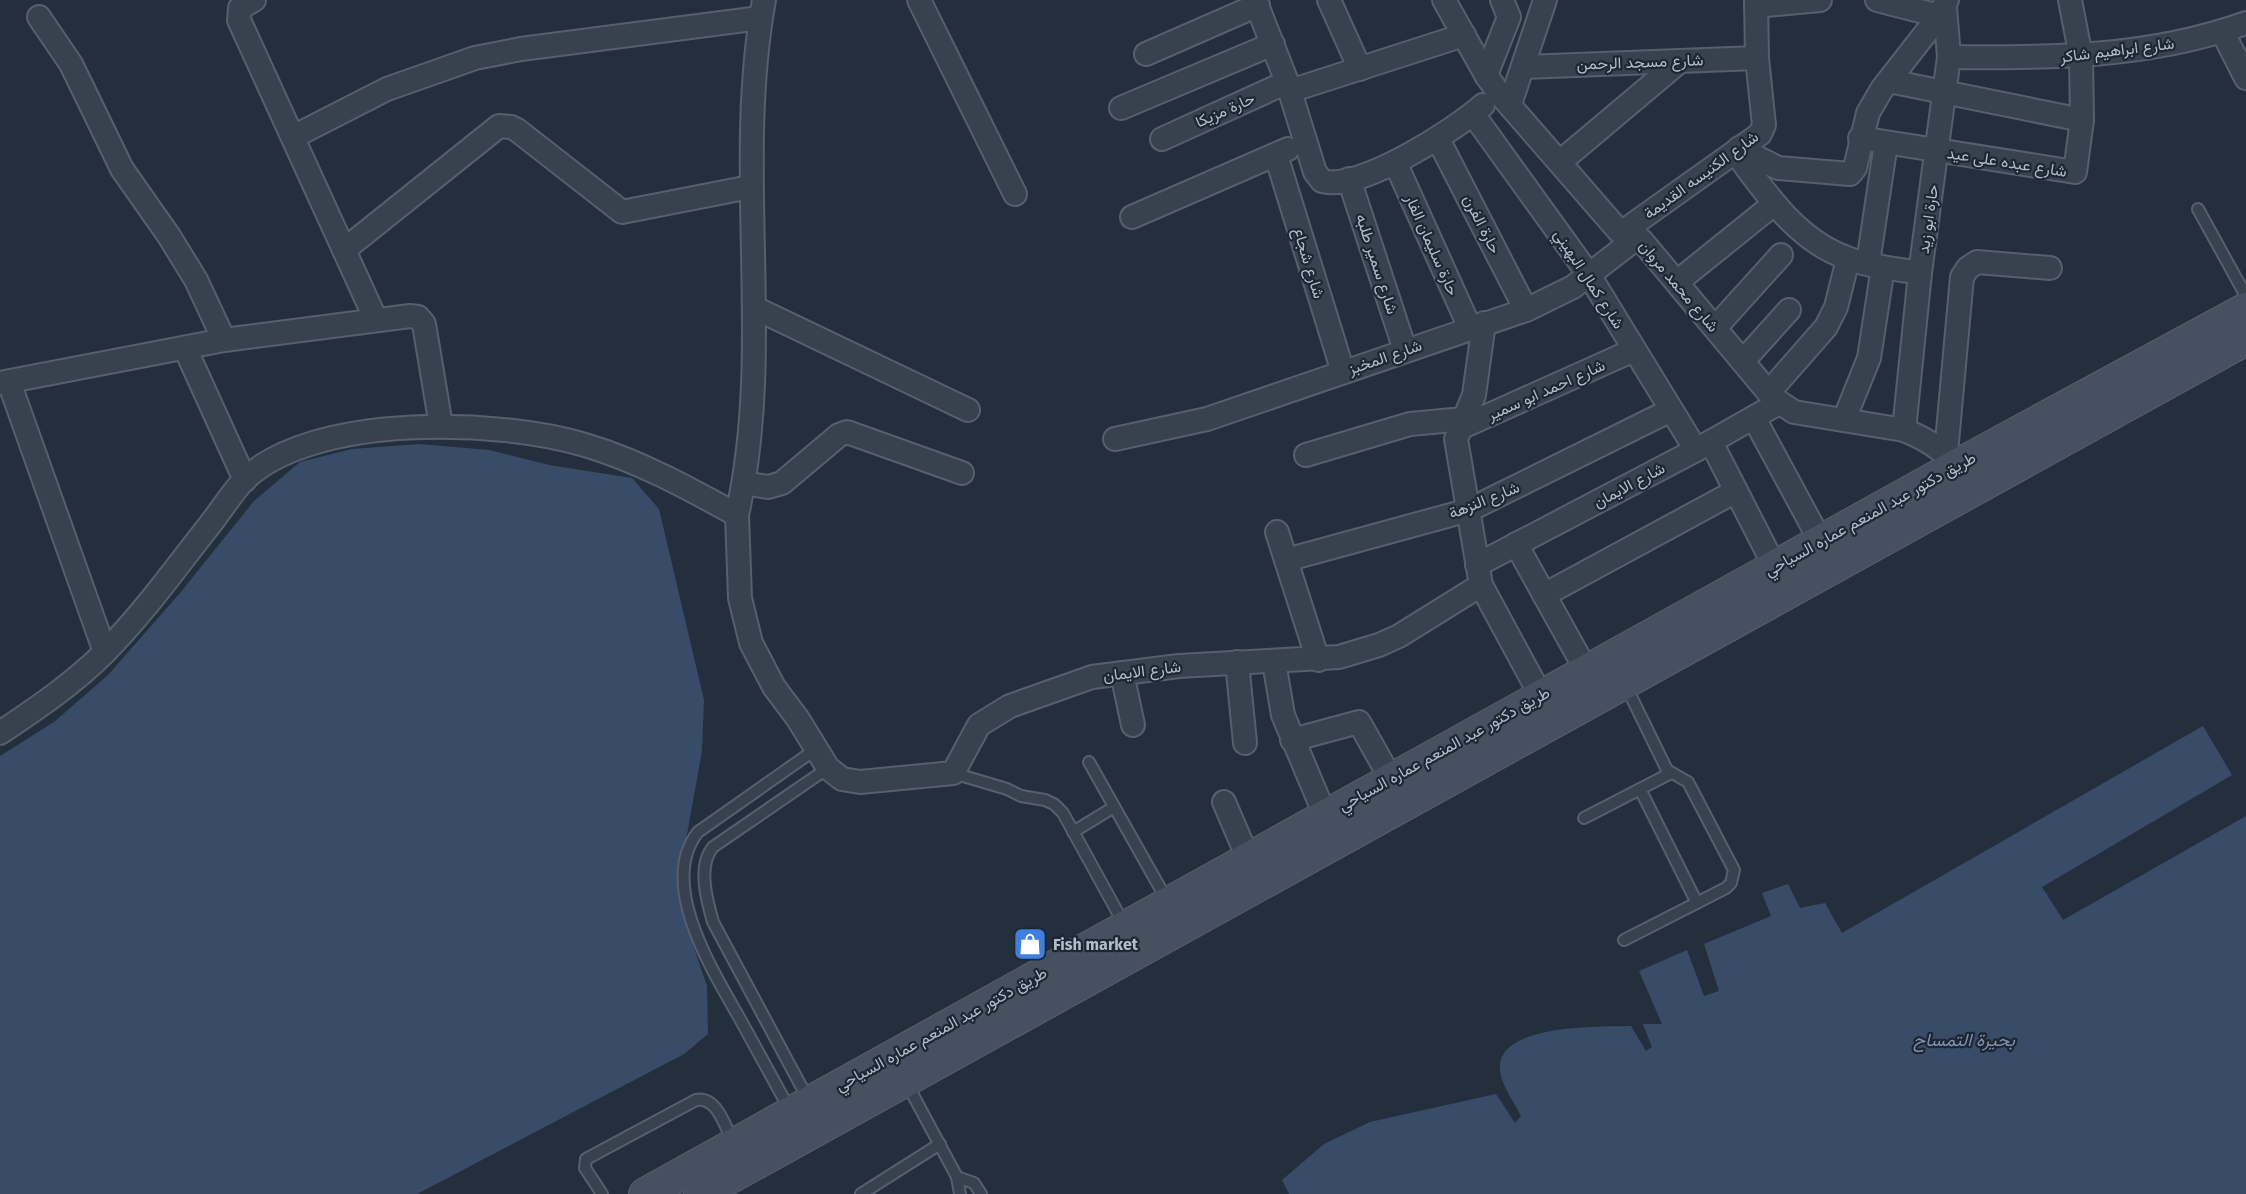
<svg xmlns="http://www.w3.org/2000/svg" width="2246" height="1194" viewBox="0 0 2246 1194" font-family="'Fira Sans',Vazirmatn,sans-serif">
  <style>
    .water { fill: #394c67 }
    .lines { fill: none; stroke-linecap: round; stroke-linejoin: round }
    .service-casing { stroke: #565f6c; stroke-width: 14 }
    .minor-casing { stroke: #565f6c; stroke-width: 26 }
    .secondary-casing { stroke: #565f6c; stroke-width: 34 }
    .service { stroke: #38414e; stroke-width: 10 }
    .minor { stroke: #38414e; stroke-width: 22 }
    .secondary { stroke: #465061; stroke-width: 32 }
    .labels { text-anchor: middle; dominant-baseline: central; stroke-width: 4.5; stroke-linejoin: round; paint-order: stroke }
    .street-label { font-size: 16px; fill: #b4bcc9; stroke: #1d2633 }
    .poi-label { font-size: 16px; font-weight: bold; fill: #b4bcc9; stroke: #1d2633; text-anchor: start }
    .water-label { font-size: 18px; font-style: italic; fill: #7c92b1; stroke: #1d2633 }
  </style>
  <rect width="100%" height="100%" fill="#242f3e"/>
  <g class="water">
    <polygon points="419,444 489,450 549,465 632,478 659,509 704,700 702,751 679,879 691,939 707,986 708,1034 684,1054 417,1194 0,1194 0,756 54,722 108,675 180,593 254,501 300,462 352,449"/>
    <path d="M2203 726 2232 775 2042 887 2063 920 2246 816V1194H1289L1282 1180 1324 1144 1370 1122 1496 1094 1515 1123 1521 1116C1515 1103 1501 1085 1500 1070 1496 1023 1601 1027 1631 1026L1646 1051 1652 1047 1643 1024H1662L1639 971 1687 950 1704 996 1719 991 1704 944 1771 916 1762 893 1788 884 1800 908 1825 903 1842 933Z"/>
  </g>
  <g class="lines">
    <defs>
      <g id="service">
        <polyline points="2198,209 2246,296"/>
        <polyline points="1089,762 1168,902"/>
        <polyline points="953,773 1007,789 1021,796 1045,800 1054,804 1063,813 1124,924"/>
        <polyline points="1640,789 1697,903"/>
        <polyline points="1584,818 1671,773"/>
        <polyline points="1073,832 1114,807"/>
        <polyline points="1624,940 1726,888 1731,883 1734,870 1688,782 1667,770 1625,684"/>
        <polyline points="906,1082 957,1177"/>
        <path d="M808 1099 713 922C707 901 697 866 713 847L828 768"/>
        <path d="M791 1112C774 1081 757 1050 740 1019 713 971 657 884 698 832L816 749"/>
        <path d="M602 1194 585 1168 586 1159 696 1100C717 1096 724 1125 733 1141"/>
        <polyline points="861,1194 940,1144"/>
        <polyline points="960,1194 957,1177 974,1183 981,1194"/>
      </g>
      <g id="minor">
        <polyline points="254,0 240,8 239,20 376,320"/>
        <polyline points="919,0 1015,194"/>
        <path d="M1255 0 1287 82 1315 172 1322 181C1359 192 1455 130 1483 105"/>
        <polyline points="1329,0 1360,69"/>
        <path d="M1444 0 1486 75 1498 92 1618 230 1642 241 1773 398 1794 412 1904 430C1930 440 1950 454 1966 477"/>
        <polyline points="1877,0 1939,16"/>
        <polyline points="1756,6 1820,0"/>
        <polyline points="39,17 71,64 122,169 169,236 196,280 224,340"/>
        <polyline points="2222,31 2246,78"/>
        <polyline points="1146,54 1258,5"/>
        <path d="M1949 57C2050 58 2149 58 2246 23"/>
        <polyline points="1523,67 1757,58"/>
        <polyline points="1486,75 1509,17 1502,0"/>
        <polyline points="1889,81 2082,120"/>
        <polyline points="1290,91 1464,35"/>
        <polyline points="1510,104 1545,0"/>
        <polyline points="1121,108 1273,44"/>
        <polyline points="1473,114 1589,275 1696,450"/>
        <polyline points="293,137 387,89 475,58 521,49 760,18"/>
        <polyline points="1860,138 2075,172 2082,120 2081,57 2070,0"/>
        <polyline points="1162,139 1287,82"/>
        <polyline points="1438,139 1526,310"/>
        <polyline points="1739,148 1778,168 1850,174 1855,168 1868,113 1882,89 1939,16 1947,0"/>
        <path d="M1735 152C1766 193 1796 240 1847 258 1870 267 1897 269 1920 273"/>
        <polyline points="1276,155 1343,372"/>
        <polyline points="1395,162 1470,328"/>
        <polyline points="1560,162 1680,61"/>
        <polyline points="1349,179 1405,350"/>
        <polyline points="1132,217 1288,149"/>
        <polyline points="1621,233 1760,134 1764,125 1757,58 1756,0"/>
        <polyline points="344,250 499,126 511,127 517,130 622,212 750,187"/>
        <polyline points="1868,263 1886,143"/>
        <polyline points="1677,282 1774,204"/>
        <polyline points="755,308 968,410"/>
        <polyline points="1484,323 1474,395 1456,439 1481,585 1541,696"/>
        <polyline points="1715,328 1781,255"/>
        <polyline points="185,348 245,480"/>
        <polyline points="1743,361 1789,310"/>
        <polyline points="9,382 105,652"/>
        <polyline points="0,383 224,340 410,316 418,317 424,324 441,426"/>
        <polyline points="1769,392 1826,327 1836,307 1848,259"/>
        <polyline points="1754,418 1821,542"/>
        <polyline points="1844,420 1869,358 1883,267"/>
        <polyline points="1458,429 1634,350"/>
        <polyline points="1904,430 1920,273 1949,57 1945,7"/>
        <polyline points="1115,439 1207,419 1526,310 1573,287 1638,237"/>
        <polyline points="1711,442 1775,567"/>
        <polyline points="1946,453 1962,277 1968,268 1977,262 2050,268"/>
        <polyline points="1306,455 1410,424 1464,419"/>
        <polyline points="744,483 768,487 782,483 839,435 847,432 962,473"/>
        <path d="M737 515C775 346 733 171 764 0"/>
        <polyline points="1277,532 1318,660"/>
        <polyline points="1516,544 1586,670"/>
        <polyline points="1286,560 1469,510 1671,410"/>
        <polyline points="1477,565 1696,450 1779,403"/>
        <polyline points="1544,595 1736,491"/>
        <polyline points="1237,662 1245,743"/>
        <polyline points="1274,662 1283,715 1325,815"/>
        <polyline points="1122,673 1133,725"/>
        <path d="M0 733C37 708 73 684 104 653 142 615 175 569 208 527 220 512 231 494 244 480 313 413 499 419 585 445 639 461 688 488 737 515L740 598 751 643 774 687 798 719 828 768 842 779 860 782 953 773 979 725 1010 706 1092 677 1179 666 1339 657 1379 645 1399 636 1481 585"/>
        <polyline points="1292,740 1359,722 1391,779"/>
        <polyline points="1224,802 1248,858"/>
      </g>
      <g id="secondary">
        <polyline points="645,1194 1958,465 2246,309"/>
        <polyline points="700,1194 2246,339"/>
      </g>
    </defs>
    <use href="#service" class="service-casing"/>
    <use href="#minor" class="minor-casing"/>
    <use href="#secondary" class="secondary-casing"/>
    <use href="#service" class="service"/>
    <use href="#minor" class="minor"/>
    <use href="#secondary" class="secondary"/>
  </g>
  <defs>
    <symbol id="shop-square" viewBox="-11 -11 22 22"><rect x="-9" y="-9" width="18" height="18" rx="4" fill="#3f7fe0" stroke="#1d2633"/><path d="M-5-2.5h2.3a2.7 3.5 0 0 1 5.4 0H5L5.5 6h-11ZM-1.5-2.5h3a1.5 2.3 0 0 0-3 0Z" fill="#fff"/></symbol>
  </defs>
  <g fill-rule="evenodd">
    <use href="#shop-square" x="1011" y="925" width="38" height="38"/>
  </g>
  <g class="labels">
    <g class="street-label">
      <text transform="translate(2117 50) rotate(-7)">شارع ابراهيم شاكر</text>
      <text transform="translate(1640 62) rotate(-2)">شارع مسجد الرحمن</text>
      <text transform="translate(1225 110) rotate(-24)">حارة مزيكا</text>
      <text transform="translate(2007 162) rotate(9)">شارع عبده على عيد</text>
      <text transform="translate(1701 175) rotate(-36)">شارع الكنيسه القديمة</text>
      <text transform="translate(1928 219) rotate(-82)">حارة ابو زيد</text>
      <text transform="translate(1482 224) rotate(63)">حارة الفرن</text>
      <text transform="translate(1432 245) rotate(66)">حارة سليمان الفار</text>
      <text transform="translate(1309 263) rotate(73)">شارع شجاع</text>
      <text transform="translate(1377 264) rotate(72)">شارع سمير طلبه</text>
      <text transform="translate(1589 279) rotate(57)">شارع كمال البهيني</text>
      <text transform="translate(1679 286) rotate(50)">شارع محمد مروان</text>
      <text transform="translate(1385 357) rotate(-19)">شارع المخبز</text>
      <text transform="translate(1546 390) rotate(-24)">شارع احمد ابو سمير</text>
      <text transform="translate(1629 485) rotate(-28)">شارع الايمان</text>
      <text transform="translate(1484 500) rotate(-22)">شارع النزهة</text>
      <text transform="translate(1870 514) rotate(-29)">طريق دكتور عبد المنعم عماره السياحي</text>
      <text transform="translate(1142 671) rotate(-7)">شارع الايمان</text>
      <text transform="translate(1444 749) rotate(-29)">طريق دكتور عبد المنعم عماره السياحي</text>
      <text transform="translate(941 1029) rotate(-29)">طريق دكتور عبد المنعم عماره السياحي</text>
    </g>
    <g class="poi-label">
      <text x="1053" y="944">Fish market</text>
    </g>
    <g class="water-label">
      <text x="1964" y="1040">بحيرة التمساح</text>
    </g>
  </g>
</svg>
